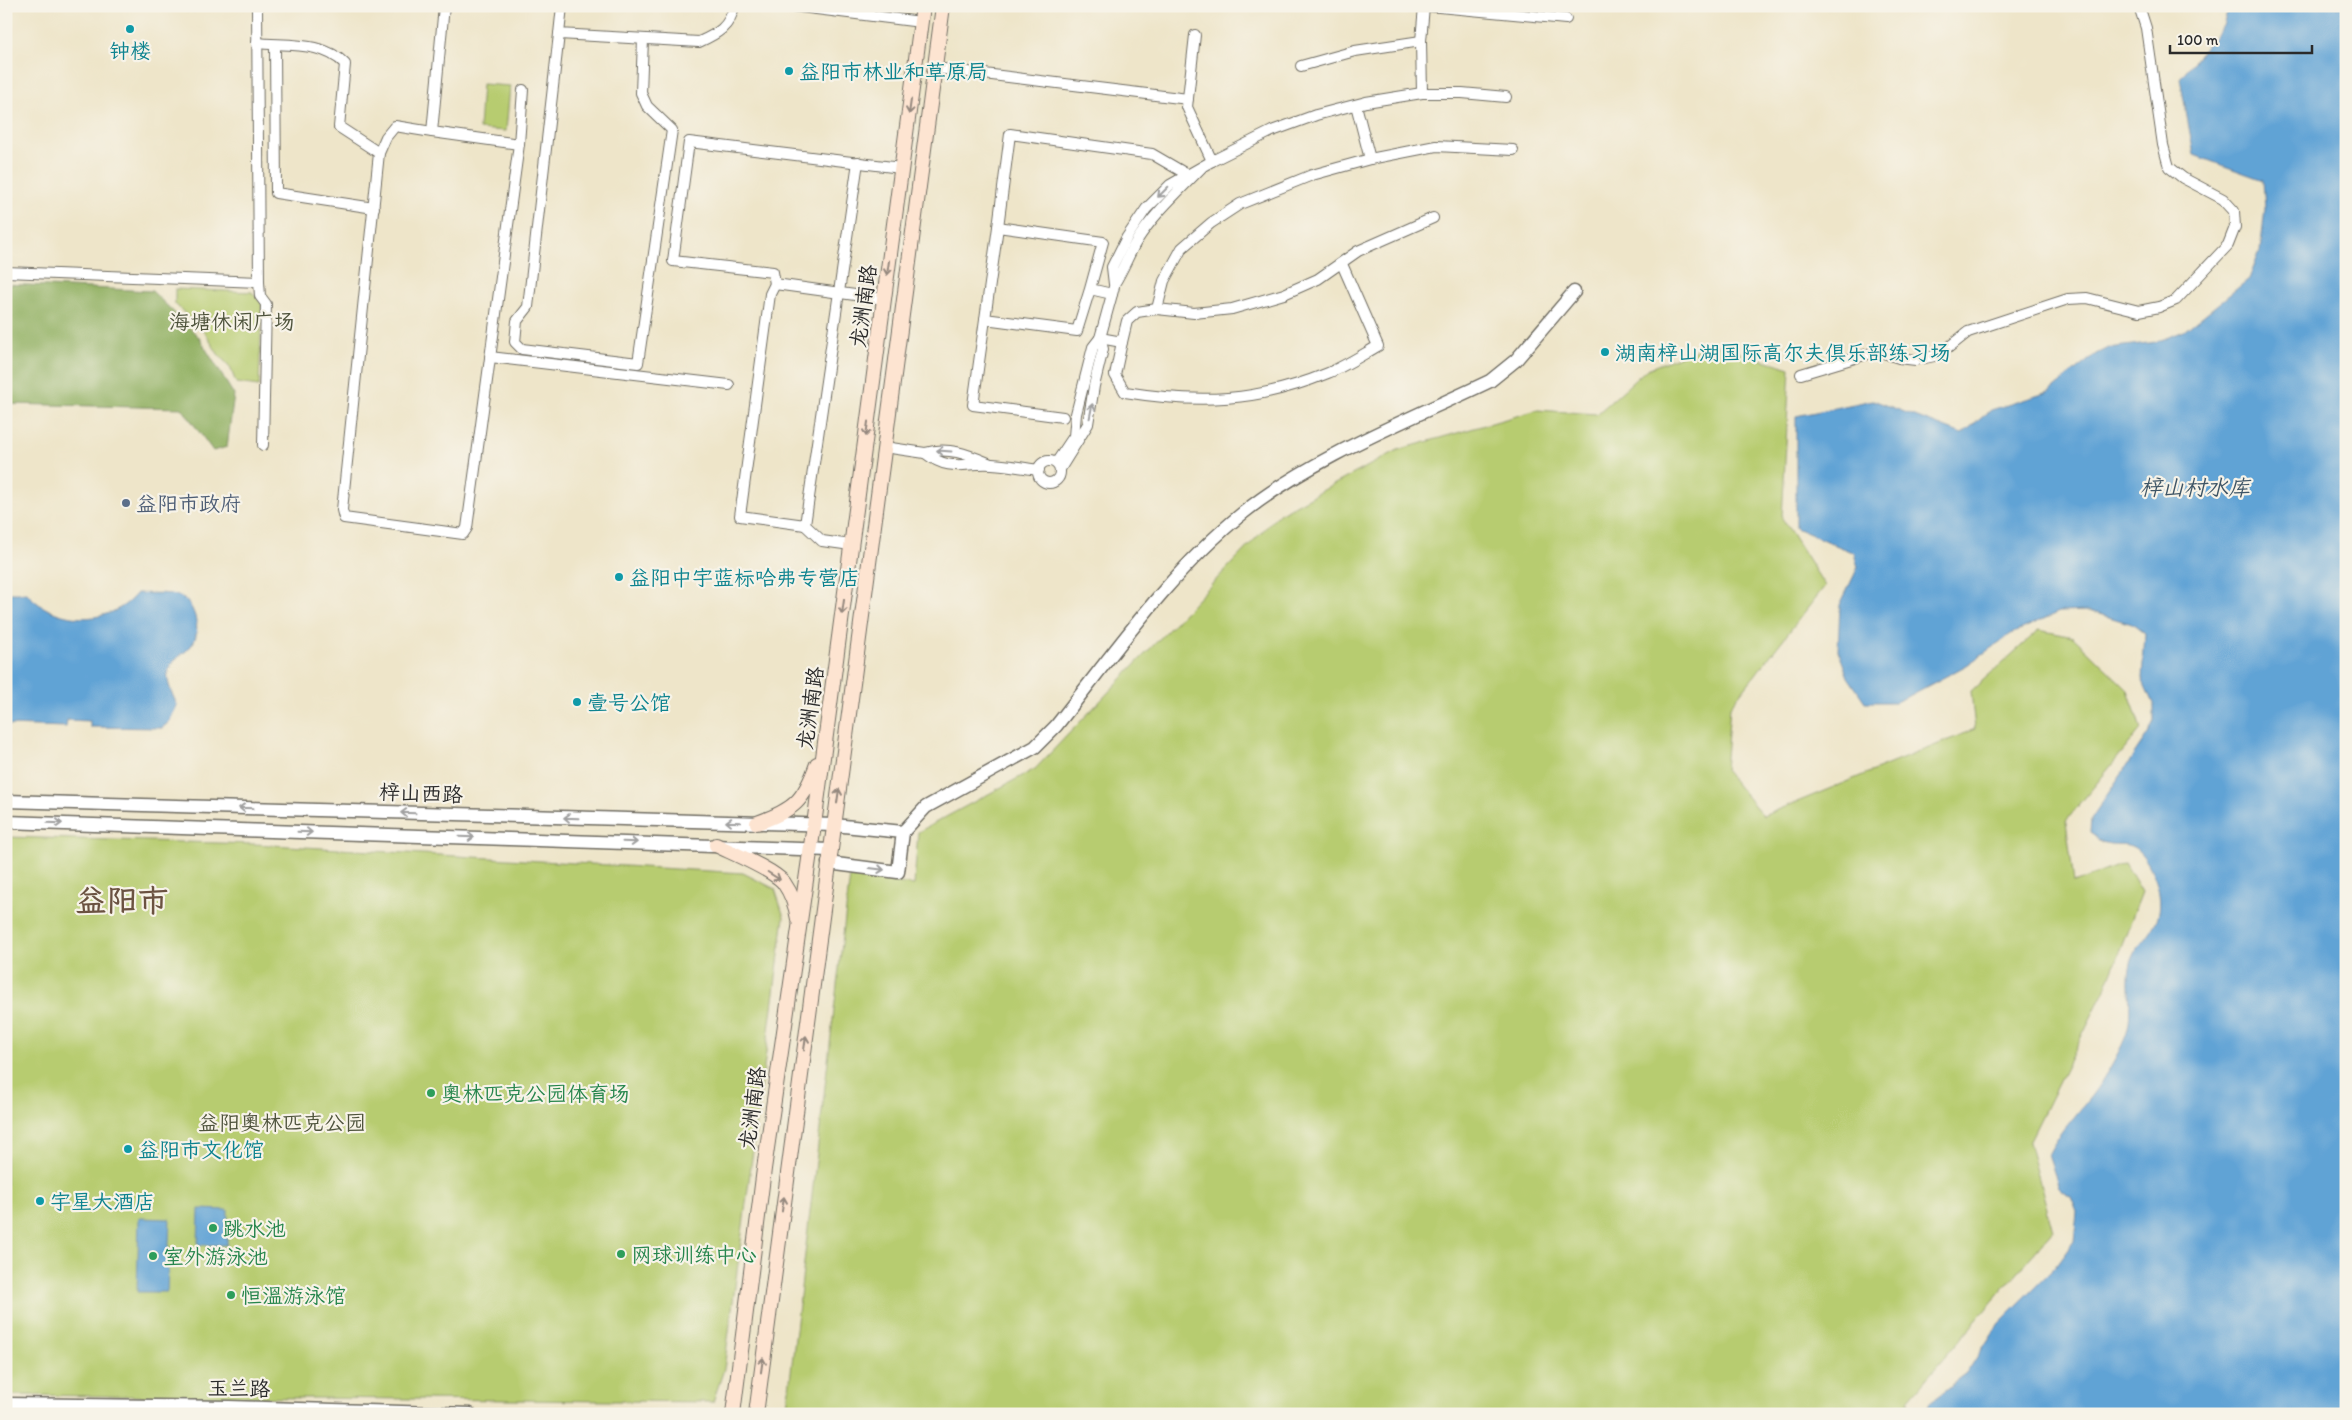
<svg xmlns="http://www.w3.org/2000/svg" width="2352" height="1420" viewBox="0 0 2352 1420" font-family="Itim,'LXGW WenKai TC',sans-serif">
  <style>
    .green { fill: #b7cc70; stroke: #717c4e }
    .forest { fill: #91b062; stroke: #5e6e46 }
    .water { fill: #61a3d5; stroke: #466780 }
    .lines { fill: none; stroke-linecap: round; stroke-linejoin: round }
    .minor-casing { stroke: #6f6c62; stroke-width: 12 }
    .tertiary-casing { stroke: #6f6c62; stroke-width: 15 }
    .secondary-casing { stroke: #6f6c62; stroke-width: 16 }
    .minor { stroke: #fff; stroke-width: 10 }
    .tertiary { stroke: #fff; stroke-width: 12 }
    .secondary { stroke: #fde4d1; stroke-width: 14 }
    .oneway { stroke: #94887e }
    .oneway2 { stroke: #a0a0a0 }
    .culture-dot { fill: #0f9aa8; stroke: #f7f3e8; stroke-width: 2 }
    .service-dot { fill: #5c6f8a; stroke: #f7f3e8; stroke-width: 2 }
    .leisure-dot { fill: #2e9e5b; stroke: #f7f3e8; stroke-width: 2 }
    .labels { text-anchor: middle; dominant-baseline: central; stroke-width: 4.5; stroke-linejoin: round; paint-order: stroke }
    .culture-label { font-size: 21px; fill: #0d838f; stroke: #f7f3e8; text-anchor: start }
    .street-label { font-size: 21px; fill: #2b2b2b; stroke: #f7f3e8 }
    .park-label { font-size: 21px; fill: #4e533c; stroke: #f7f3e8 }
    .service-label { font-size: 21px; fill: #4e5e75; stroke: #f7f3e8; text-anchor: start }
    .leisure-label { font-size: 21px; fill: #27864d; stroke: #f7f3e8; text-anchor: start }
    .water-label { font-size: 22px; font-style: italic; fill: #3e5566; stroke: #f7f3e8 }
    .town-label { font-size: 31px; font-weight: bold; fill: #6b5241; stroke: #f7f3e8 }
  </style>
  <rect width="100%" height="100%" fill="#f7f3e8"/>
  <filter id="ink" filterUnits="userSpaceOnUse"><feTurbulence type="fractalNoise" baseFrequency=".02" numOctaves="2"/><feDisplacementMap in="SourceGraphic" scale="10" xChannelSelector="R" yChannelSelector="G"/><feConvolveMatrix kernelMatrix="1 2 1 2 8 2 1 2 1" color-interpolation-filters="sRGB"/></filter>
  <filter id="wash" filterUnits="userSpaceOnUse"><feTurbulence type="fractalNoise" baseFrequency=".0096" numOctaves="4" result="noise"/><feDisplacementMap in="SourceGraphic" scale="20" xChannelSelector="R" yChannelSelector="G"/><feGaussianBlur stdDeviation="1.12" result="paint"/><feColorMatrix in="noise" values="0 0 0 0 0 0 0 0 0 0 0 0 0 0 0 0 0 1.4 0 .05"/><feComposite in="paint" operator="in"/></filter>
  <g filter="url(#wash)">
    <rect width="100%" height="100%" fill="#eee5c9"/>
    <g class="green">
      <polygon points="482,84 510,86 506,131 479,129"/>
      <polygon points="175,289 252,292 262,304 259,386 236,383 230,367 218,354 205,333 175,304"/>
      <polygon points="1712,344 1790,368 1782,518 1825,586 1730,707 1725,770 1763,816 1975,729 1971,691 2039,630 2073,637 2128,690 2141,729 2066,821 2074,883 2125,863 2142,892 2104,991 2029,1142 2053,1231 1908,1400 1909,1414 786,1414 850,876 914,885 918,832 1035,769 1279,514 1398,450 1537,410 1597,414 1647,369"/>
      <polygon points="6,837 254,844 743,873 775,889 784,917 724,1369 713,1402 6,1395"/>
    </g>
    <polygon class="forest" points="6,284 152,291 198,336 234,395 227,447 213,451 182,408 6,404"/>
    <g class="water">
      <path d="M2229 6H2346V1414H1926L1930 1401 1966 1374 1999 1323 2055 1267 2074 1241 2077 1212 2071 1197 2059 1187 2048 1155C2060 1130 2081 1111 2097 1088 2107 1073 2118 1055 2125 1038 2135 1014 2125 987 2131 963 2135 949 2146 939 2153 927 2167 906 2157 875 2143 856 2129 838 2120 848 2102 842 2098 840 2094 835 2090 833L2091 819 2148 734 2154 721V706L2142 679 2145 634 2132 624 2089 611 2059 612 2011 634 1967 665 1909 696 1895 702H1865L1848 677 1838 650 1840 605 1858 567 1854 553 1796 528V416L1873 400 1962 434 1991 410 2049 392 2096 354 2108 348 2156 342 2184 331 2249 279 2260 251 2265 209 2263 180 2194 155 2180 78 2223 26Z"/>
      <path d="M6 593H27C54 625 110 627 137 593 150 594 164 592 176 595 194 599 202 629 193 643 186 655 172 657 168 672 166 683 173 695 177 705L169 722 162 728 90 727V721L67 720 66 727 6 725Z"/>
      <polygon points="199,1209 228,1210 227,1245 198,1245"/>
      <polygon points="139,1218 170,1219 167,1292 137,1292"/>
    </g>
  </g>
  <g filter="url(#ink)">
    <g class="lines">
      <defs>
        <g id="minor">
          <polyline points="444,6 432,132 519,144 523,90"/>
          <path d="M562 6 559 34 699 42C717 34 730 27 734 6"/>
          <polyline points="792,6 921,22"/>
          <polyline points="1428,6 1566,19"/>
          <polyline points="559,34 528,307 517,321 515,342 522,349 638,363 672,130 647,106 641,93 643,39"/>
          <polyline points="1195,35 1187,107 1212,161"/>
          <path d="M257 43C286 46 324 41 345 64L339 127 379 153"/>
          <polyline points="275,45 276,193 374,208"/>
          <polyline points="1301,66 1355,51 1421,41"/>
          <polyline points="935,68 1188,99"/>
          <polyline points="1422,93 1421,41 1424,6"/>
          <polyline points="1356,105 1370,159"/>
          <polyline points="432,132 395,126 386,137 379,153 342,510 344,518 463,534 467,528 519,144"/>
          <path d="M1203 166C1180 190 1154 213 1136 242 1128 256 1123 270 1114 284L1112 267 1127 237 1146 209 1170 185 1212 161 1272 131 1316 115 1366 102 1422 93H1462L1506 97"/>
          <polyline points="998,227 1010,134 1152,154 1188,175"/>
          <polyline points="6,272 259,282 257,6"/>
          <polyline points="259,282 260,296 266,304 263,445"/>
          <polyline points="775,284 770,294 740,516 805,525"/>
          <polyline points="1090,289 1077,331 985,319 998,227 1103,242 1090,289 1112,294"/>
          <polyline points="884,299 775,284 773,272 673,261 689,142 901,168"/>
          <polyline points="1157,309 1164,281 1182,248 1211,223 1240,204 1312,175 1370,159 1436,146 1513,150"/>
          <polyline points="985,319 973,405 1063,417"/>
          <polyline points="1100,338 1122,342 1127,321 1137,312 1157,309 1194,313 1232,309 1284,294 1318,279 1358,251 1433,218"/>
          <path d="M1122 342 1115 375 1125 392C1199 404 1258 402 1328 373 1345 366 1362 355 1378 346L1342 264"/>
          <polyline points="490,357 729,385"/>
          <polyline points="1801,374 1878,351 1899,358 1916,360 1939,355 1968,332 2068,299 2087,298 2139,311 2159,307 2176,300 2228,245 2235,227 2234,211 2223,199 2183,178 2169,167 2163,145 2146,28 2139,6"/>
          <polyline points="884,447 925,453"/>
          <circle cx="1049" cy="472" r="11"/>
          <polyline points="1056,463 1074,436 1076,414 1093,347 1100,338 1114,287"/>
          <path d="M991 464C969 455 949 446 925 453 951 473 964 462 992 464 1008 465 1024 468 1039 470"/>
          <polyline points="1060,469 1088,424 1094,386 1103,349 1100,338"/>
          <polyline points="851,545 822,541 805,525 858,162"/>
        </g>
        <g id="tertiary">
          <polyline points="6,801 834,825 903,832 898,872 828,863"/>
          <polyline points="6,822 830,850"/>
          <path d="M903 832 926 807 1035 747 1056 726C1114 653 1170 572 1243 513 1311 458 1411 419 1490 381L1516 360 1574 292"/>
          <polyline points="6,1404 229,1407 470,1414"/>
        </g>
        <g id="secondary">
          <path d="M757 823C794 810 804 801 817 764"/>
          <path d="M716 845C732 853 774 870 784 883 791 893 796 907 798 919"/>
          <polyline points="733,1414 764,1169 814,825 923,6"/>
          <polyline points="756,1414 943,6"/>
        </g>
      </defs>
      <use href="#minor" class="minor-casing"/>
      <use href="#tertiary" class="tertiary-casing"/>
      <use href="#secondary" class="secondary-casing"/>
      <use href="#minor" class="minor"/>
      <use href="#tertiary" class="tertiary"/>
      <use href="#secondary" class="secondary"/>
    </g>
    <defs><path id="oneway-shaft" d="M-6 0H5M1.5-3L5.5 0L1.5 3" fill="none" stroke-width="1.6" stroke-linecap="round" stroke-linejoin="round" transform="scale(1.25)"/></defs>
    <g class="oneway">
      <use href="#oneway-shaft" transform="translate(910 107) rotate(98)"/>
      <use href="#oneway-shaft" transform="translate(888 268) rotate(98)"/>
      <use href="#oneway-shaft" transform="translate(867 429) rotate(98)"/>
      <use href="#oneway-shaft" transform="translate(843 607) rotate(98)"/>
      <use href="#oneway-shaft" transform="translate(838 796) rotate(-82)"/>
      <use href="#oneway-shaft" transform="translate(774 876) rotate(32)"/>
      <use href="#oneway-shaft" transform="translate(805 1043) rotate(-82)"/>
      <use href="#oneway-shaft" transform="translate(783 1204) rotate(-82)"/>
      <use href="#oneway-shaft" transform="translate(762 1365) rotate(-82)"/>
    </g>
    <g class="oneway2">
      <use href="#oneway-shaft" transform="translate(1163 192) rotate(135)"/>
      <use href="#oneway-shaft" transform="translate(1091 411) rotate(-79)"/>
      <use href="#oneway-shaft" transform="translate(944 451) rotate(-176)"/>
      <use href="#oneway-shaft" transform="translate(246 808) rotate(-178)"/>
      <use href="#oneway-shaft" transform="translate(408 813) rotate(-178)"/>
      <use href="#oneway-shaft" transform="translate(571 818) rotate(-178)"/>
      <use href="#oneway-shaft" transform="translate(733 822) rotate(-178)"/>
      <use href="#oneway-shaft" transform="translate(55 823) rotate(2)"/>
      <use href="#oneway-shaft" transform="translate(305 832) rotate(2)"/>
      <use href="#oneway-shaft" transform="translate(467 837) rotate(2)"/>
      <use href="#oneway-shaft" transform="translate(630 842) rotate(2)"/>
      <use href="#oneway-shaft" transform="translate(877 869) rotate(7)"/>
    </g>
  </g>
  <g class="culture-dot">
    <circle cx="130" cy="29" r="5"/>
    <circle cx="789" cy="71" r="5"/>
    <circle cx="1605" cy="352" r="5"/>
    <circle cx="619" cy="577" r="5"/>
    <circle cx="577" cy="702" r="5"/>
    <circle cx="128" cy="1149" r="5"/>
    <circle cx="40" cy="1201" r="5"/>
  </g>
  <circle class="service-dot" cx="126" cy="503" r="5"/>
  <g class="leisure-dot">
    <circle cx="431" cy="1093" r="5"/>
    <circle cx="213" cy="1228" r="5"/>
    <circle cx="621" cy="1254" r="5"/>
    <circle cx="153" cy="1256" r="5"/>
    <circle cx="231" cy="1295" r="5"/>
  </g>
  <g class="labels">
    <g class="culture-label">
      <text x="130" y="50" text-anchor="middle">钟楼</text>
      <text x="799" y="71">益阳市林业和草原局</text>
      <text x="1615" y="352">湖南梓山湖国际高尔夫俱乐部练习场</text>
      <text x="629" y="577">益阳中宇蓝标哈弗专营店</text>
      <text x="587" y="702">壹号公馆</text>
      <text x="138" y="1149">益阳市文化馆</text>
      <text x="50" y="1201">宇星大酒店</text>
    </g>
    <g class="street-label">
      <text transform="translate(863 306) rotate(-82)">龙洲南路</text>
      <text transform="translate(810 708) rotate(-82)">龙洲南路</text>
      <text transform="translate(421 793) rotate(2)">梓山西路</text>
      <text transform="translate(752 1108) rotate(-82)">龙洲南路</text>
      <text transform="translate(239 1388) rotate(1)">玉兰路</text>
    </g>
    <g class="park-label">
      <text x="232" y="321">海塘休闲广场</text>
      <text x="282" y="1122">益阳奥林匹克公园</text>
    </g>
    <g class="service-label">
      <text x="136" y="503">益阳市政府</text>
    </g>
    <g class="leisure-label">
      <text x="441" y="1093">奥林匹克公园体育场</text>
      <text x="223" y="1228">跳水池</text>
      <text x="631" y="1254">网球训练中心</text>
      <text x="163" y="1256">室外游泳池</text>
      <text x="241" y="1295">恒温游泳馆</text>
    </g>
    <g class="water-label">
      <text x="2195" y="487">梓山村水库</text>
    </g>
    <g class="town-label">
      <text x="122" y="900">益阳市</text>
    </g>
  </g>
  <rect width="2352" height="1420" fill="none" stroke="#f7f3e8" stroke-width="25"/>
  <path d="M2170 45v8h142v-8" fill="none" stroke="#2b2b2b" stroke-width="2.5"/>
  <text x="2177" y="45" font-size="15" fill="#2b2b2b" stroke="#f7f3e8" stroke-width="4" paint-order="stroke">100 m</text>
</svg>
